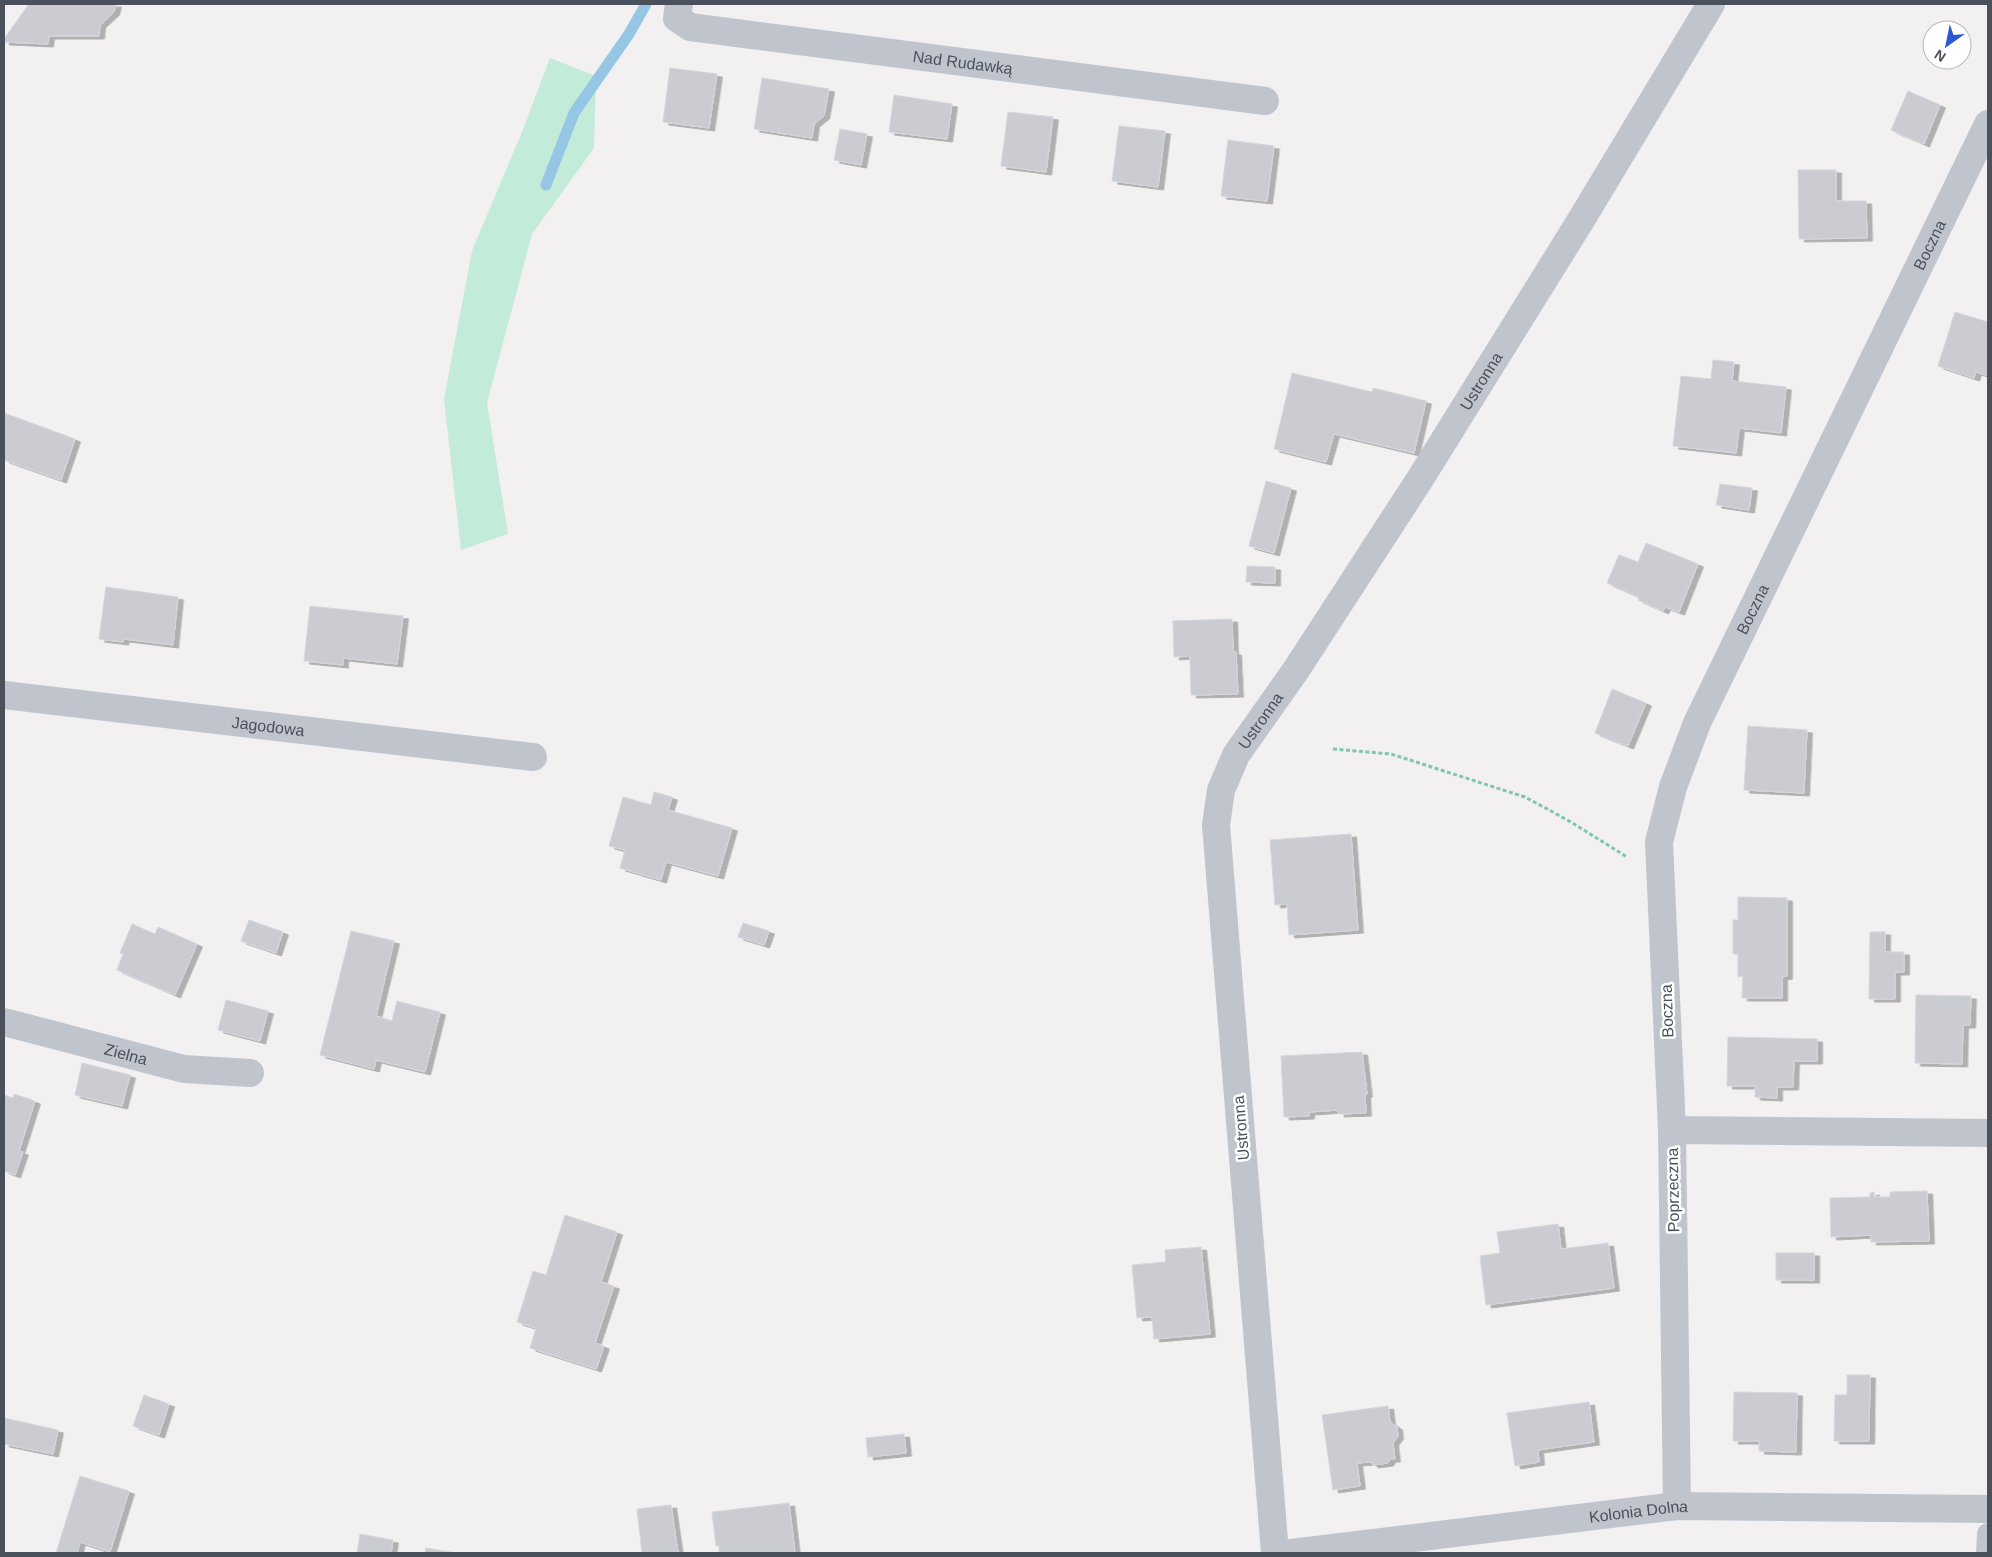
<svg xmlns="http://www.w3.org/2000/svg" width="1992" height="1557" viewBox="0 0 1992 1557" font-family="Helvetica,sans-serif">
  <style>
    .green { fill: #c3ebd9 }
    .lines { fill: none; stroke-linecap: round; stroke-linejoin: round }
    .stream { stroke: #95c6e3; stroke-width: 11 }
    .building { fill: #cbccd2; stroke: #d5d5db; filter: url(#shadow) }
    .path { stroke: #7fc6ae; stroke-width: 3; stroke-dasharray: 4 2.5; stroke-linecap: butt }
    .service { stroke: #c0c5cd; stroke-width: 22 }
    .minor { stroke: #c0c5cd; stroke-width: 28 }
    .labels { text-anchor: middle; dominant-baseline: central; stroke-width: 5; stroke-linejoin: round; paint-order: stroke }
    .street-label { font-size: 16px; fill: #4a505c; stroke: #fff }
  </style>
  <defs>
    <filter id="shadow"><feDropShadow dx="5.5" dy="3" stdDeviation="0" flood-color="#0004"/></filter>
  </defs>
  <rect width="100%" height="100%" fill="#f2f0f0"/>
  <polygon class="green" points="550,58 596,76 594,148 532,234 487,403 508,534 461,550 444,399 472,251 522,132"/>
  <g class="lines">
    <polyline class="stream" points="546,185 574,113 629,34 646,4"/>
  </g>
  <g class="building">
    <polygon points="29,4 116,4 114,12 100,25 99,36 49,36 48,44 4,42 4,39"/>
    <polygon points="670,68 717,74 709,128 663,122"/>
    <polygon points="762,78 829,89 824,116 814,124 812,138 754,129"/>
    <polygon points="1908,91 1940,105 1924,144 1891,130"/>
    <polygon points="894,95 952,104 947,139 889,132"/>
    <polygon points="1008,112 1053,117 1046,172 1001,166"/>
    <polygon points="1119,126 1165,131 1158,187 1112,181"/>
    <polygon points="840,129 867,134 861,165 834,160"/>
    <polygon points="1228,140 1274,146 1267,201 1221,196"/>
    <polygon points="1798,170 1836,170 1836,201 1866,201 1867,238 1799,239"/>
    <polygon points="1955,312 1988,322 1988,376 1976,372 1974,378 1938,366"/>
    <polygon points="1713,360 1734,362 1732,381 1786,387 1781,433 1739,428 1736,453 1673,446 1681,376 1711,379"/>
    <polygon points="1292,373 1372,392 1373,388 1426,401 1414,453 1334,434 1326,462 1274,449"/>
    <polygon points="4,413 75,439 61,480 4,460"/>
    <polygon points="1266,481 1291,488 1274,553 1249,546"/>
    <polygon points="1720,484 1752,488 1749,510 1716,505"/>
    <polygon points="1646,543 1698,564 1679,612 1665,607 1663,611 1638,600 1639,597 1607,583 1619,555 1638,562"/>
    <polygon points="1247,566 1275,567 1275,583 1246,582"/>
    <polygon points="106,587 178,597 173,645 124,639 123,642 99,639"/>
    <polygon points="310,606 403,616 397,664 343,658 343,665 304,661"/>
    <polygon points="1232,619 1233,652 1236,652 1238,694 1191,695 1190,656 1174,657 1173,621"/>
    <polygon points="1612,689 1646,703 1628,746 1595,733"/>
    <polygon points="1748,726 1807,730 1804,793 1744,790"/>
    <polygon points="654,792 672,797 668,810 732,828 718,876 666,862 661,880 620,868 625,850 609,846 623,797 651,805"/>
    <polygon points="1351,834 1358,930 1289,935 1287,904 1275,905 1270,840"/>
    <polygon points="1738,897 1787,898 1787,976 1782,977 1782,998 1742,998 1743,976 1738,977 1738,954 1733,954 1733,920 1738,920"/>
    <polygon points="249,920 283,932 276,953 241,941"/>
    <polygon points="743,923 769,931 764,945 738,937"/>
    <polygon points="132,924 155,934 158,927 197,944 175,995 117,970 123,954 120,953"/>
    <polygon points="351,931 394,941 376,1016 392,1021 397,1001 440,1012 425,1072 376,1060 374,1069 320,1055"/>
    <polygon points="1870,932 1885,932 1885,952 1904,952 1904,972 1895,972 1895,999 1869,999"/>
    <polygon points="1916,995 1971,996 1970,1025 1963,1025 1962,1064 1915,1063"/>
    <polygon points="226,1000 268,1011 260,1041 218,1030"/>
    <polygon points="1728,1037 1817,1039 1817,1061 1794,1061 1793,1087 1777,1087 1777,1098 1755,1097 1755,1086 1727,1086"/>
    <polygon points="1362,1052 1367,1094 1365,1094 1366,1113 1339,1114 1338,1110 1309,1112 1309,1116 1284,1117 1281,1056"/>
    <polygon points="82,1063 130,1075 122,1106 75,1095"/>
    <polygon points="14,1094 35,1101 19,1151 23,1152 15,1175 4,1171 4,1095 13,1098"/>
    <polygon points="1927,1191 1929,1241 1871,1242 1871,1235 1831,1237 1830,1198 1870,1197 1870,1193 1874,1192 1874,1197 1890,1197 1890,1192"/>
    <polygon points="565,1215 617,1232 601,1282 614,1286 595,1343 604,1346 596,1369 530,1348 536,1328 517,1322 533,1271 546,1275"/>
    <polygon points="1558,1224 1561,1249 1608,1243 1614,1288 1486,1305 1480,1256 1500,1253 1497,1232"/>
    <polygon points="1201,1247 1210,1334 1154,1339 1152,1317 1137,1318 1132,1265 1166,1262 1165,1250"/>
    <rect x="1776" y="1253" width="38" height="27"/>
    <polygon points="1847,1375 1870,1375 1869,1441 1834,1441 1835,1395 1847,1395"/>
    <polygon points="1734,1392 1797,1393 1796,1452 1759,1451 1759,1441 1733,1441"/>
    <polygon points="144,1395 169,1404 159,1435 133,1426"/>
    <polygon points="1589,1402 1594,1442 1538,1450 1539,1462 1515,1466 1507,1413"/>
    <polygon points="1388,1406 1390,1422 1397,1427 1398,1436 1393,1443 1395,1459 1390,1459 1388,1463 1373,1465 1370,1462 1357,1463 1360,1486 1333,1490 1322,1415"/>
    <polygon points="4,1418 58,1430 53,1454 4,1444"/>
    <polygon points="904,1434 906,1453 868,1457 866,1438"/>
    <polygon points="80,1476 129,1491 110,1552 80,1542 77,1553 56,1553"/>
    <polygon points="789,1503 795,1553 719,1553 719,1546 716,1546 712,1512"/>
    <polygon points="671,1505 678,1553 642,1553 637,1509"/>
    <polygon points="360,1534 393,1540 391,1553 357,1553"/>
    <polygon points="426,1548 456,1553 425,1553"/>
  </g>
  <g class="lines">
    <polyline class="path" points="1333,749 1391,754 1525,797 1571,822 1627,857"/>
    <polyline class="service" points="1987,1553 1988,1534"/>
    <g class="minor">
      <path id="s1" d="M679 4 677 18 690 27 1265 101"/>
      <path id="s2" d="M4 695 533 757"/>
      <path id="s3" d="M4 1022 184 1069 250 1073"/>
      <path id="s4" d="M1672 1130 1659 842 1673 787 1697 723 1988 124"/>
      <polyline points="1677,1506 1672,1130 1988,1133"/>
      <path id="s5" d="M1275 1553 1216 825 1221 790 1236 755 1296 670 1420 479 1581 220 1711 4"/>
      <path id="s6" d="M1291 1553 1677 1506 1988 1509"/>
    </g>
  </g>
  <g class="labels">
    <g class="street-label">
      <text stroke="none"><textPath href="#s1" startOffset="305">Nad Rudawką</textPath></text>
      <text stroke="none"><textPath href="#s4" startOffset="945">Boczna</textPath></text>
      <text stroke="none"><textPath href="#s5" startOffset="1251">Ustronna</textPath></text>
      <text stroke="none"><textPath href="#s4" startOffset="540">Boczna</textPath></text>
      <text stroke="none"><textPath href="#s5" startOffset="846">Ustronna</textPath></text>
      <text stroke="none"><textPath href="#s2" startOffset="266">Jagodowa</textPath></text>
      <text transform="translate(1667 1011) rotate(-92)">Boczna</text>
      <text stroke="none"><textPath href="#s3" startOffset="126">Zielna</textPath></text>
      <text transform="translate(1241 1128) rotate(-95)">Ustronna</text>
      <text transform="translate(1673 1190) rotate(-91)">Poprzeczna</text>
      <text stroke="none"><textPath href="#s6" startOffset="350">Kolonia Dolna</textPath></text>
    </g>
  </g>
  <rect width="1992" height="1557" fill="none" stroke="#4a505c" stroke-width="10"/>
  <g transform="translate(1947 45) rotate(213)"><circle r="24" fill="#ffffff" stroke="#b7b9be"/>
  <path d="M0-4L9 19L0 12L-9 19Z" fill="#2c59d1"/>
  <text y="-8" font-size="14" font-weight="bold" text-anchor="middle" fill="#4a505c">N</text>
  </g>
</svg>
